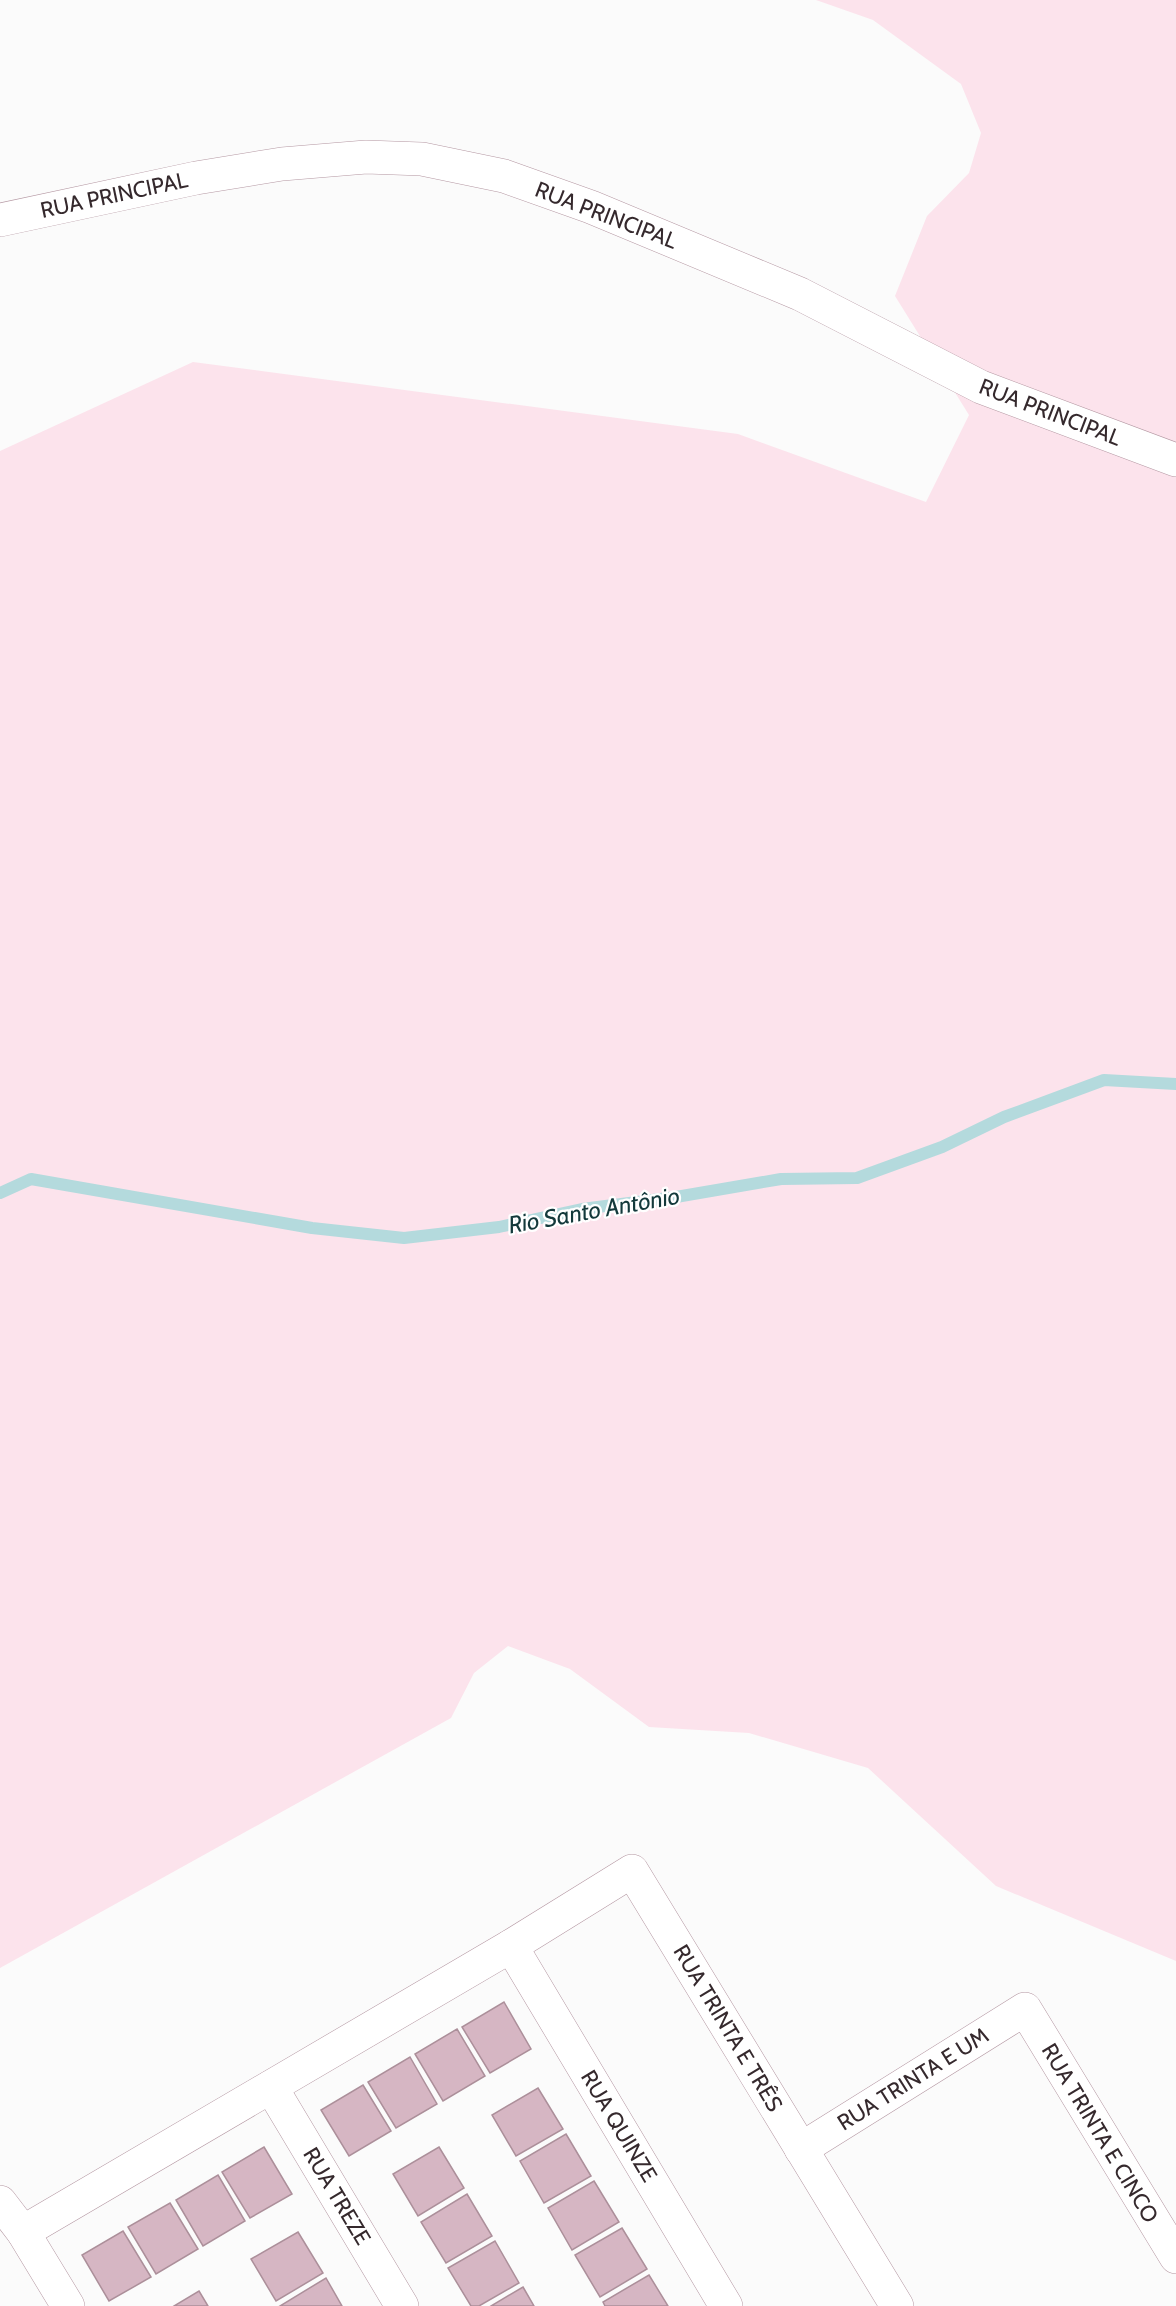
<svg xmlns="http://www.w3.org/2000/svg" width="1176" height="2306" viewBox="0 0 1176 2306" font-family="Cabin,sans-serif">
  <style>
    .green { fill: #fce3ec }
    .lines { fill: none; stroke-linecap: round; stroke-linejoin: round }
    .stream { stroke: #b4dadd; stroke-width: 12 }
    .building { fill: #d6b6c3; stroke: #ac8f9a; stroke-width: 1.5 }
    .street-casing { stroke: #b598a3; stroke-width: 34 }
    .secondary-casing { stroke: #b598a3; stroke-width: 34 }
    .street { stroke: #fff; stroke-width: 33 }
    .secondary { stroke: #fff; stroke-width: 33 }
    .labels { text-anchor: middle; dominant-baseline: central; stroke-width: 4.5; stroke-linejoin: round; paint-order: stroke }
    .street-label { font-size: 22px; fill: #35292d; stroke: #fff }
    .water-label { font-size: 24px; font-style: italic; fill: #13393b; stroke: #fff }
  </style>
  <rect width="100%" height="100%" fill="#fbfbfb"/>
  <polygon class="green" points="816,0 1176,0 1176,1961 996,1886 868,1768 749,1733 649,1727 570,1669 508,1646 474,1673 451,1718 0,1968 0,451 193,362 738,434 926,502 969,415 895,296 927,216 969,173 981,133 961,84 873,20"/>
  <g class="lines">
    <polyline class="stream" points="0,1193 31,1179 312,1228 404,1238 499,1227 582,1209 676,1197 781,1179 857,1178 942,1147 1004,1117 1104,1080 1176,1084"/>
  </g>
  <g class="building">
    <polygon points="504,2002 531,2049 490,2073 462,2027"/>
    <polygon points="457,2029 485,2076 443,2101 415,2054"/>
    <polygon points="410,2057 437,2104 396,2128 368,2082"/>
    <polygon points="363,2085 391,2131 349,2156 321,2110"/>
    <polygon points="538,2088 563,2129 516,2156 492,2115"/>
    <polygon points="566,2134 591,2176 544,2203 520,2161"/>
    <polygon points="264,2147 292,2194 250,2218 222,2172"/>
    <polygon points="439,2147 464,2188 418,2216 393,2174"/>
    <polygon points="218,2175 245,2221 203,2246 176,2200"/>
    <polygon points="594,2181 619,2222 572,2250 548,2208"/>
    <polygon points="467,2194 492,2236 446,2263 421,2222"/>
    <polygon points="170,2203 198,2249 156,2274 128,2227"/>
    <polygon points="622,2228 647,2269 600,2297 575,2255"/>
    <polygon points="123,2231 151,2277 109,2301 82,2255"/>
    <polygon points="298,2232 323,2273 276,2301 251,2259"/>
    <polygon points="495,2241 519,2283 479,2306 471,2306 448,2268"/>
    <polygon points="649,2275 668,2306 605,2306 603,2302"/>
    <polygon points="326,2278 342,2306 280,2306"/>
    <polygon points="523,2287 534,2306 491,2306"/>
    <polygon points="199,2291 208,2306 174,2306"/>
  </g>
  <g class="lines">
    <defs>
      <g id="street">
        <polyline points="511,1946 726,2306"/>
        <polyline points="271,2087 402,2306"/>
        <polyline points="801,2149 1025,2009 1176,2257"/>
        <polyline points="0,2202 23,2232 68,2306"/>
        <polyline points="23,2232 511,1946 632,1871 897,2306"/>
      </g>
      <polyline id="secondary" points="0,220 196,178 282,164 366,157 422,159 504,176 591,207 800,294 981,387 1176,460"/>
    </defs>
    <use href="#street" class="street-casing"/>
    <use href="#secondary" class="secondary-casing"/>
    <use href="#street" class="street"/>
    <use href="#secondary" class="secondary"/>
  </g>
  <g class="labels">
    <g class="street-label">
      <text transform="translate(114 195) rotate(-12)">RUA PRINCIPAL</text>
      <text transform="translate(606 215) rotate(21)">RUA PRINCIPAL</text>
      <text transform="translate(1050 412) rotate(21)">RUA PRINCIPAL</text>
      <text transform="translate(728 2028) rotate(59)">RUA TRINTA E TRÊS</text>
      <text transform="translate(913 2079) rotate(-32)">RUA TRINTA E UM</text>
      <text transform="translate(619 2126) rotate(59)">RUA QUINZE</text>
      <text transform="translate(1100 2133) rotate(59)">RUA TRINTA E CINCO</text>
      <text transform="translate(337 2196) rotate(59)">RUA TREZE</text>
    </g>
    <g class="water-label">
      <text transform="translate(594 1210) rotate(-10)">Rio Santo Antônio</text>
    </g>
  </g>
</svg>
